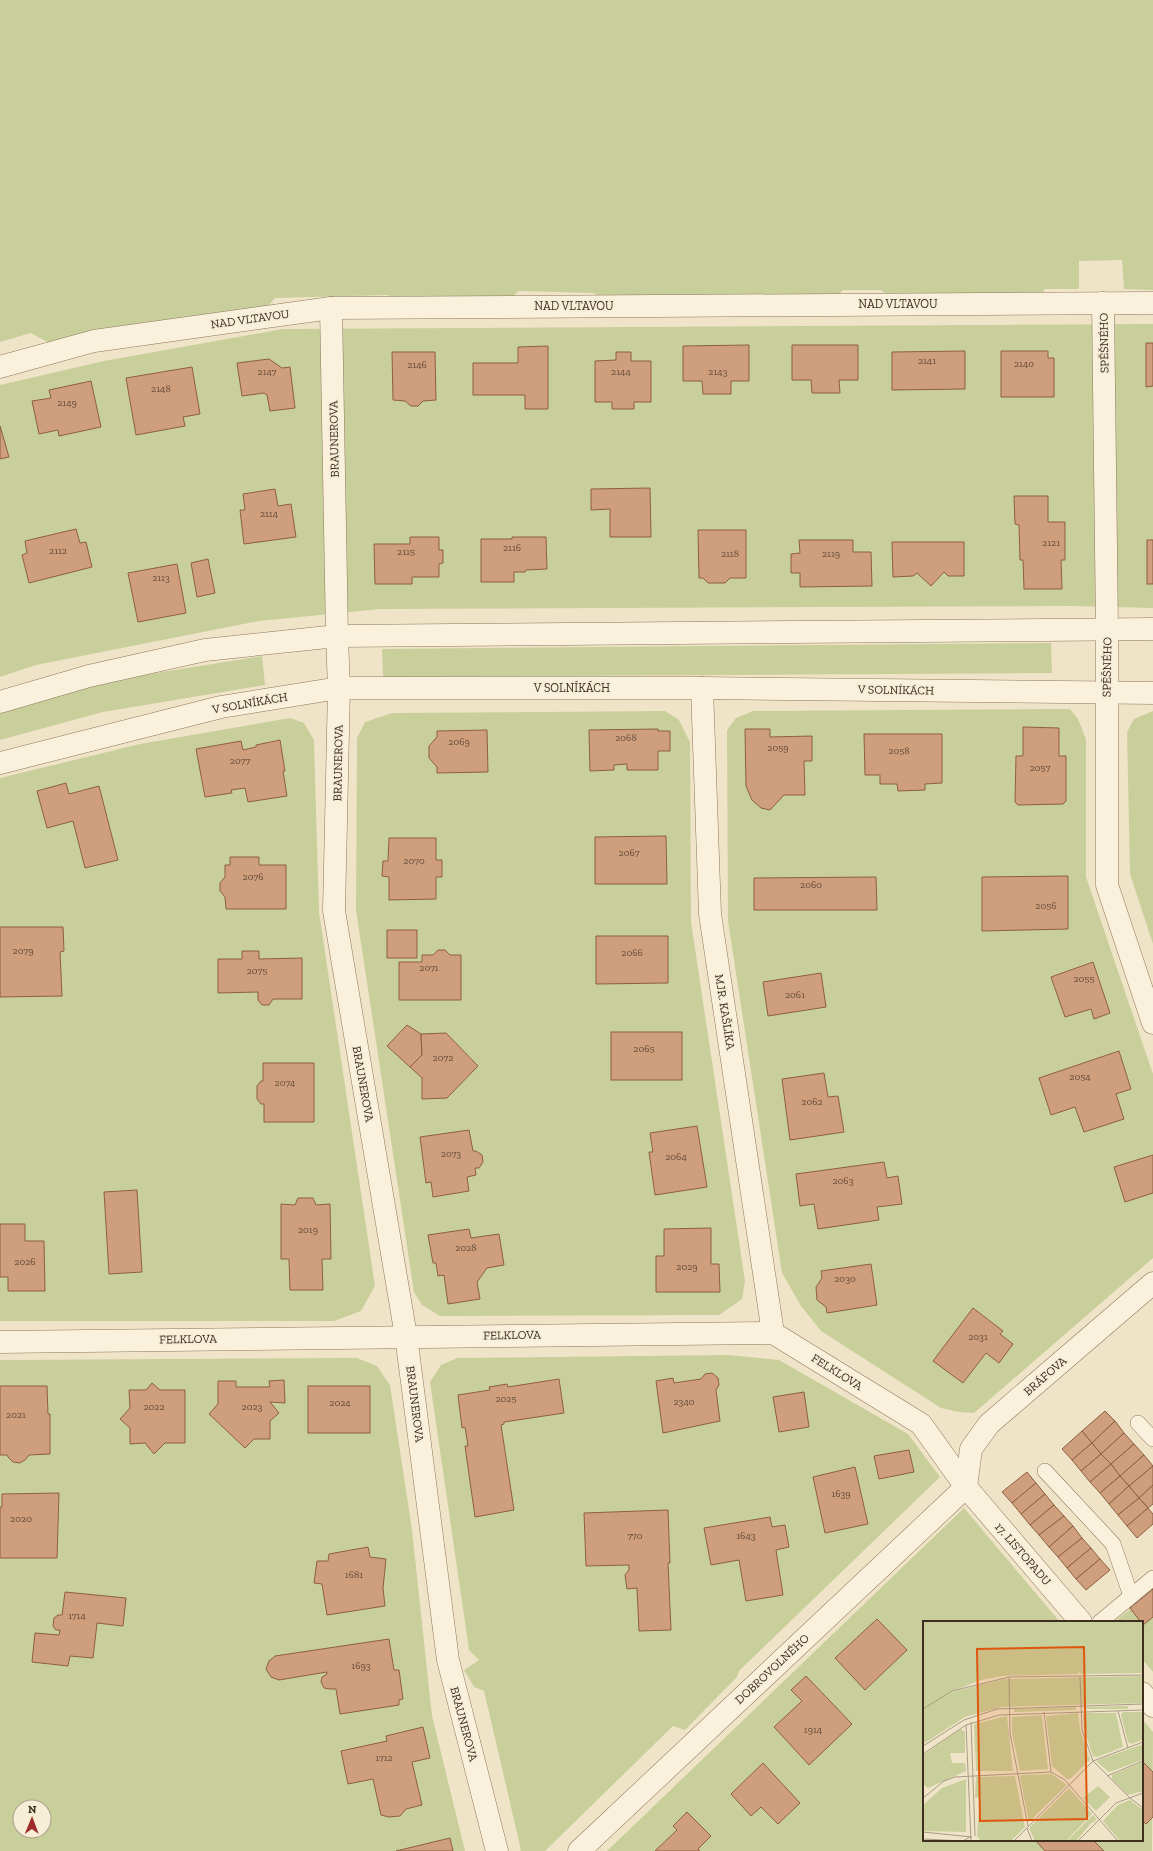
<svg xmlns="http://www.w3.org/2000/svg" width="1153" height="1851" viewBox="0 0 1153 1851" font-family="'Zilla Slab',serif">
  <style>
    .green { fill: #c9cf9b; fill-rule: evenodd }
    .building { fill: #cf9f7d; stroke: #8d5f41 }
    .lines { fill: none; stroke-linecap: round; stroke-linejoin: round }
    .lane-casing { stroke: #8d765c; stroke-width: 16 }
    .street-casing { stroke: #8d765c; stroke-width: 23 }
    .lane { stroke: #faf1dc; stroke-width: 15 }
    .street { stroke: #faf1dc; stroke-width: 22 }
    .labels { text-anchor: middle; dominant-baseline: central; stroke-width: 4; stroke-linejoin: round; paint-order: stroke }
    .number-label { font-size: 10px; fill: #624a37 }
    .street-label { font-size: 12px; fill: #3d2e20; stroke: #f7eed8 }
    .inset-road { fill: none; stroke: #a89b85; stroke-width: 1 }
    .view { fill: #df570d; fill-opacity: 0.15; stroke: #df570d; stroke-width: 2 }
    .inset-edge { fill: none; stroke: #3d2e20; stroke-width: 2 }
  </style>
  <rect width="100%" height="100%" fill="#f0e4c8"/>
  <g class="green">
    <polygon points="0,0 1153,0 1153,290 1124,289 1122,260 1079,261 1079,289 1045,289 1039,299 889,297 881,290 843,290 833,301 607,302 594,293 519,291 505,303 397,304 388,295 275,298 268,306 49,343 31,333 0,342"/>
    <polygon points="1153,324 1153,608 1072,606 381,609 259,621 36,665 0,677 0,385 104,361 283,329"/>
    <polygon points="1051,643 1052,673 383,677 382,649"/>
    <polygon points="262,656 265,685 103,712 0,740 0,712 100,682"/>
    <polygon points="1070,709 1078,719 1086,739 1086,877 1153,1074 1153,1258 974,1413 959,1412 941,1408 821,1331 801,1306 782,1273 728,921 727,730 736,718 753,711"/>
    <polygon points="665,711 679,720 690,742 691,922 745,1281 742,1299 719,1315 440,1316 422,1305 414,1292 356,910 357,738 365,722 392,713"/>
    <polygon points="1153,711 1153,944 1130,874 1127,732 1134,719"/>
    <polygon points="290,718 304,723 314,740 319,912 375,1286 361,1311 334,1321 0,1321 0,778 140,744"/>
    <polygon points="728,1355 779,1360 908,1434 940,1477 739,1671 737,1677 685,1730 673,1726 545,1851 520,1851 521,1850 484,1691 474,1687 464,1670 479,1660 469,1650 430,1382 441,1365 457,1358"/>
    <path d="M357 1358 377 1366 390 1385 412 1530 432 1716 465 1851H0V1360ZM20 1807H44V1831H20Z"/>
    <polygon points="964,1508 1060,1622 924,1622 924,1840 1142,1840 1142,1719 1153,1732 1152,1851 607,1851"/>
    <polygon points="1153,1591 1153,1672 1142,1659 1142,1622 1114,1622"/>
  </g>
  <g class="building">
    <polygon points="1146,343 1153,343 1153,386 1146,387"/>
    <polygon points="749,345 749,381 731,381 731,394 703,394 702,381 683,381 683,346"/>
    <polygon points="792,345 858,345 858,380 839,380 840,393 812,393 811,380 792,380"/>
    <polygon points="548,346 548,409 525,409 525,395 473,395 473,363 518,363 518,347"/>
    <polygon points="965,351 965,389 892,390 892,352"/>
    <polygon points="1001,351 1048,351 1048,358 1054,358 1054,397 1001,397"/>
    <polygon points="392,352 435,352 436,400 423,401 418,406 411,406 405,401 393,400"/>
    <polygon points="616,352 631,352 631,361 651,361 651,402 634,402 634,409 612,409 612,402 595,402 595,361 616,360"/>
    <polygon points="269,359 282,368 290,367 295,408 270,411 267,395 264,393 242,396 237,363"/>
    <polygon points="192,367 200,414 183,417 185,426 136,435 126,378"/>
    <polygon points="91,381 101,427 59,436 58,430 39,434 32,401 51,398 49,390"/>
    <polygon points="0,426 9,457 0,459"/>
    <polygon points="650,488 651,537 610,537 610,509 591,510 591,489"/>
    <polygon points="275,489 278,506 291,504 296,537 244,544 240,510 245,510 243,494"/>
    <polygon points="1014,496 1048,496 1048,522 1065,522 1065,560 1061,560 1062,589 1024,589 1023,560 1020,560 1019,525 1015,524"/>
    <polygon points="76,529 80,543 86,542 92,567 29,583 22,555 27,553 25,541"/>
    <polygon points="698,530 746,530 746,578 730,578 725,583 708,583 703,578 699,578"/>
    <polygon points="410,537 439,537 439,550 443,550 443,563 439,564 439,577 412,577 412,584 375,584 374,544 410,544"/>
    <polygon points="512,537 546,537 547,569 526,570 525,572 514,572 514,582 481,582 481,539 512,539"/>
    <polygon points="799,540 853,540 853,552 871,552 872,586 800,587 800,573 791,573 791,554 800,553"/>
    <rect x="1147" y="540" width="6" height="44"/>
    <polygon points="892,542 964,542 964,576 948,576 944,572 931,586 917,573 913,576 893,577"/>
    <polygon points="208,559 215,593 197,597 191,563"/>
    <polygon points="177,564 186,613 138,622 128,573"/>
    <polygon points="1023,727 1059,728 1059,756 1066,756 1066,801 1063,804 1018,805 1015,802 1016,756 1023,756"/>
    <polygon points="658,729 658,731 670,731 670,751 658,751 658,770 627,770 627,764 614,765 614,770 590,771 589,730"/>
    <polygon points="745,729 770,729 770,737 812,736 812,761 804,761 805,795 784,795 770,810 761,808 752,800 746,786"/>
    <polygon points="487,730 488,772 437,773 437,767 429,758 429,746 437,737 437,731"/>
    <polygon points="864,734 942,734 942,783 925,784 925,790 898,791 897,784 880,784 880,775 865,775"/>
    <polygon points="280,740 285,771 283,771 287,796 248,802 245,788 231,790 232,793 205,797 196,749 241,741 243,750 256,747 256,745"/>
    <polygon points="66,783 69,794 99,786 118,860 85,868 73,821 47,828 37,791"/>
    <polygon points="666,836 667,884 595,884 595,837"/>
    <polygon points="389,838 436,838 436,860 442,860 442,877 436,877 436,899 389,900 389,877 382,876 383,861 388,861"/>
    <polygon points="230,857 259,857 259,865 286,865 286,909 226,909 225,897 220,891 220,883 225,877 225,865 230,865"/>
    <polygon points="1068,876 1068,929 982,931 982,877"/>
    <polygon points="876,877 877,910 754,910 754,878"/>
    <polygon points="0,927 63,927 64,951 60,952 62,996 0,997"/>
    <rect x="387" y="930" width="30" height="28"/>
    <polygon points="596,936 668,936 668,983 596,984"/>
    <polygon points="438,950 445,950 450,955 461,955 461,1000 399,1000 399,962 422,962 422,955 433,955"/>
    <polygon points="242,951 259,951 259,959 302,958 302,999 273,999 269,1005 262,1005 258,1000 258,992 218,993 218,959 242,959"/>
    <polygon points="1093,962 1110,1013 1094,1019 1091,1009 1065,1017 1051,977"/>
    <polygon points="821,973 826,1007 768,1016 763,982"/>
    <polygon points="407,1025 421,1034 422,1055 410,1067 387,1046"/>
    <rect x="611" y="1032" width="71" height="48"/>
    <polygon points="446,1033 478,1066 447,1098 422,1099 422,1078 410,1067 422,1055 421,1034"/>
    <polygon points="1119,1051 1131,1089 1116,1094 1124,1119 1084,1132 1075,1107 1051,1115 1039,1078"/>
    <polygon points="263,1063 314,1063 314,1122 264,1122 264,1104 261,1104 257,1099 257,1086 261,1081 263,1081"/>
    <polygon points="824,1073 828,1097 838,1096 844,1132 790,1140 782,1079"/>
    <polygon points="697,1126 707,1187 655,1195 649,1152 653,1152 650,1133"/>
    <polygon points="469,1130 473,1151 476,1151 482,1155 483,1162 479,1168 475,1168 476,1175 467,1177 469,1191 433,1197 431,1182 426,1183 420,1137"/>
    <polygon points="1153,1155 1153,1193 1125,1202 1114,1167"/>
    <polygon points="884,1162 887,1178 898,1176 902,1204 877,1207 879,1220 818,1229 814,1204 800,1206 796,1174"/>
    <polygon points="137,1190 142,1272 109,1274 104,1192"/>
    <polygon points="298,1198 313,1198 316,1205 330,1204 331,1259 322,1259 323,1290 290,1290 289,1259 281,1259 281,1204 295,1205"/>
    <polygon points="0,1224 25,1224 25,1241 44,1241 45,1291 8,1291 8,1277 0,1277"/>
    <polygon points="711,1228 711,1264 719,1264 720,1292 656,1292 656,1256 664,1256 664,1229"/>
    <polygon points="469,1229 471,1238 499,1234 504,1265 487,1268 477,1282 480,1299 448,1304 444,1275 438,1276 436,1263 433,1263 428,1235"/>
    <polygon points="871,1264 877,1305 827,1313 826,1307 817,1300 816,1287 822,1278 821,1271"/>
    <polygon points="973,1308 1003,1331 1000,1334 1013,1344 999,1363 986,1353 963,1383 933,1361"/>
    <polygon points="712,1373 718,1378 719,1385 716,1390 720,1421 663,1433 656,1381 673,1378 674,1383 701,1379 705,1374"/>
    <polygon points="559,1379 564,1413 504,1422 504,1424 501,1425 514,1510 475,1517 465,1446 468,1446 465,1427 462,1428 458,1395 490,1390 489,1387 507,1384 508,1387"/>
    <polygon points="284,1380 285,1403 270,1402 279,1413 270,1421 270,1439 254,1439 245,1448 209,1414 218,1404 218,1381 236,1381 236,1387 270,1387 269,1381"/>
    <polygon points="152,1383 160,1390 185,1390 185,1443 165,1443 154,1454 145,1443 130,1444 130,1428 120,1419 130,1408 129,1390 146,1390"/>
    <polygon points="0,1386 47,1386 48,1414 50,1414 50,1454 29,1455 25,1460 20,1463 13,1462 8,1457 7,1455 0,1455"/>
    <rect x="308" y="1386" width="62" height="47"/>
    <polygon points="804,1392 809,1427 779,1432 773,1397"/>
    <polygon points="1105,1411 1115,1421 1092,1443 1082,1431"/>
    <polygon points="1115,1421 1124,1433 1101,1454 1092,1443"/>
    <polygon points="1082,1431 1092,1443 1072,1460 1062,1449"/>
    <polygon points="1124,1433 1134,1444 1111,1464 1101,1454"/>
    <polygon points="1092,1443 1101,1454 1081,1471 1072,1460"/>
    <polygon points="1134,1444 1144,1455 1120,1476 1111,1464"/>
    <polygon points="909,1450 914,1472 879,1479 874,1456"/>
    <polygon points="1101,1454 1111,1464 1090,1482 1081,1471"/>
    <polygon points="1144,1455 1153,1466 1129,1486 1120,1476"/>
    <polygon points="1111,1464 1120,1476 1100,1493 1090,1482"/>
    <polygon points="1153,1466 1153,1485 1139,1498 1129,1486"/>
    <polygon points="855,1467 868,1524 825,1533 813,1477"/>
    <polygon points="1027,1472 1036,1483 1012,1503 1002,1492"/>
    <polygon points="1120,1476 1129,1486 1109,1504 1100,1493"/>
    <polygon points="1036,1483 1045,1494 1021,1514 1012,1503"/>
    <polygon points="1153,1485 1153,1504 1148,1508 1139,1498"/>
    <polygon points="1129,1486 1139,1498 1118,1515 1109,1504"/>
    <polygon points="59,1493 57,1558 0,1558 0,1507 2,1507 2,1494"/>
    <polygon points="1045,1494 1054,1505 1030,1525 1021,1514"/>
    <polygon points="1139,1498 1148,1508 1127,1526 1118,1515"/>
    <polygon points="1054,1505 1064,1516 1039,1535 1030,1525"/>
    <polygon points="1148,1508 1153,1514 1153,1524 1137,1538 1127,1526"/>
    <polygon points="668,1510 670,1563 668,1563 671,1630 639,1631 637,1588 627,1589 625,1575 629,1570 629,1565 586,1566 584,1513"/>
    <polygon points="1064,1516 1073,1526 1049,1547 1039,1535"/>
    <polygon points="770,1517 772,1527 785,1525 789,1547 776,1550 783,1595 746,1601 739,1560 711,1565 704,1528"/>
    <polygon points="1073,1526 1082,1538 1058,1557 1049,1547"/>
    <polygon points="1082,1538 1091,1548 1067,1568 1058,1557"/>
    <polygon points="368,1547 370,1557 386,1559 383,1588 385,1606 327,1615 322,1584 314,1583 317,1561 328,1561 329,1554"/>
    <polygon points="1091,1548 1100,1559 1076,1579 1067,1568"/>
    <polygon points="1100,1559 1110,1570 1086,1590 1076,1579"/>
    <polygon points="1153,1589 1153,1617 1143,1625 1130,1608"/>
    <polygon points="65,1592 126,1598 123,1626 97,1623 93,1658 70,1656 68,1666 32,1662 35,1633 59,1635 60,1630 56,1630 53,1626 54,1618 58,1615 62,1615"/>
    <polygon points="877,1619 907,1650 865,1690 835,1658"/>
    <polygon points="389,1639 394,1670 399,1670 403,1699 399,1700 399,1705 340,1714 336,1689 330,1689 324,1688 321,1682 322,1677 327,1674 327,1672 279,1680 271,1677 266,1669 269,1661 275,1656"/>
    <polygon points="806,1676 852,1724 809,1765 774,1727 802,1701 791,1690"/>
    <polygon points="423,1727 430,1758 412,1762 422,1805 406,1809 400,1816 389,1817 381,1815 373,1779 348,1784 341,1751 387,1741 386,1736"/>
    <polygon points="1143,1762 1153,1772 1153,1817 1146,1824 1142,1820"/>
    <polygon points="763,1763 800,1803 778,1824 761,1807 751,1816 731,1794"/>
    <polygon points="687,1812 711,1836 698,1849 700,1851 655,1851 677,1830 673,1826"/>
    <polygon points="450,1838 453,1851 396,1851"/>
    <polygon points="1035,1840 1093,1840 1104,1851 1045,1851"/>
  </g>
  <g class="lines">
    <defs>
      <g id="lane">
        <polyline points="1138,1423 1153,1439"/>
        <polyline points="1045,1471 1113,1544 1131,1596"/>
        <polyline points="1100,1622 1153,1578"/>
      </g>
      <g id="street">
        <polyline points="1103,303 1107,630 1107,885 1153,1023"/>
        <polyline points="331,308 337,636 339,688 334,911 406,1336 448,1660 497,1851"/>
        <polyline points="0,367 94,341 331,308 1153,303"/>
        <polyline points="702,688 710,914 773,1333"/>
        <polyline points="0,702 89,676 205,650 337,636 1153,629"/>
        <polyline points="0,763 221,707 339,688 702,688 1153,693"/>
        <polyline points="0,1342 773,1333 921,1424 966,1487 1081,1622"/>
        <polyline points="966,1487 971,1449 989,1424 1153,1283"/>
        <polyline points="1142,1693 1153,1706"/>
        <polyline points="579,1851 966,1487"/>
      </g>
    </defs>
    <use href="#lane" class="lane-casing"/>
    <use href="#street" class="street-casing"/>
    <use href="#lane" class="lane"/>
    <use href="#street" class="street"/>
  </g>
  <g class="labels">
    <g class="number-label">
      <text x="927" y="361">2141</text>
      <text x="1024" y="364">2140</text>
      <text x="417" y="365">2146</text>
      <text x="267" y="372">2147</text>
      <text x="621" y="372">2144</text>
      <text x="718" y="372">2143</text>
      <text x="161" y="389">2148</text>
      <text x="67" y="403">2149</text>
      <text x="269" y="514">2114</text>
      <text x="1051" y="543">2121</text>
      <text x="512" y="548">2116</text>
      <text x="58" y="551">2112</text>
      <text x="406" y="552">2115</text>
      <text x="730" y="554">2118</text>
      <text x="831" y="554">2119</text>
      <text x="161" y="578">2113</text>
      <text x="626" y="738">2068</text>
      <text x="459" y="742">2069</text>
      <text x="778" y="748">2059</text>
      <text x="899" y="751">2058</text>
      <text x="240" y="761">2077</text>
      <text x="1040" y="768">2057</text>
      <text x="629" y="853">2067</text>
      <text x="414" y="861">2070</text>
      <text x="253" y="877">2076</text>
      <text x="811" y="885">2060</text>
      <text x="1046" y="906">2056</text>
      <text x="23" y="951">2079</text>
      <text x="632" y="953">2066</text>
      <text x="429" y="968">2071</text>
      <text x="257" y="971">2075</text>
      <text x="1084" y="979">2055</text>
      <text x="795" y="995">2061</text>
      <text x="644" y="1049">2065</text>
      <text x="443" y="1058">2072</text>
      <text x="1080" y="1077">2054</text>
      <text x="285" y="1083">2074</text>
      <text x="812" y="1102">2062</text>
      <text x="451" y="1154">2073</text>
      <text x="676" y="1157">2064</text>
      <text x="843" y="1181">2063</text>
      <text x="308" y="1230">2019</text>
      <text x="466" y="1248">2028</text>
      <text x="25" y="1262">2026</text>
      <text x="687" y="1267">2029</text>
      <text x="845" y="1279">2030</text>
      <text x="978" y="1337">2031</text>
      <text x="506" y="1399">2025</text>
      <text x="684" y="1402">2340</text>
      <text x="340" y="1403">2024</text>
      <text x="154" y="1407">2022</text>
      <text x="252" y="1407">2023</text>
      <text x="16" y="1415">2021</text>
      <text x="841" y="1494">1639</text>
      <text x="21" y="1519">2020</text>
      <text x="635" y="1536">770</text>
      <text x="746" y="1536">1643</text>
      <text x="354" y="1575">1681</text>
      <text x="77" y="1616">1714</text>
      <text x="361" y="1666">1693</text>
      <text x="813" y="1730">1914</text>
      <text x="384" y="1758">1712</text>
    </g>
    <g class="street-label">
      <text x="898" y="304">NAD VLTAVOU</text>
      <text x="574" y="306">NAD VLTAVOU</text>
      <text transform="translate(250 319) rotate(-8)">NAD VLTAVOU</text>
      <text transform="translate(1104 343) rotate(-91)">SPĚŠNÉHO</text>
      <text transform="translate(334 439) rotate(-91)">BRAUNEROVA</text>
      <text transform="translate(1107 667) rotate(-89)">SPĚŠNÉHO</text>
      <text x="572" y="688">V SOLNÍKÁCH</text>
      <text transform="translate(896 690) rotate(1)">V SOLNÍKÁCH</text>
      <text transform="translate(250 703) rotate(-10)">V SOLNÍKÁCH</text>
      <text transform="translate(338 763) rotate(-89)">BRAUNEROVA</text>
      <text transform="translate(725 1012) rotate(81)">MJR. KAŠLÍKA</text>
      <text transform="translate(363 1084) rotate(80)">BRAUNEROVA</text>
      <text transform="translate(512 1335) rotate(-1)">FELKLOVA</text>
      <text transform="translate(188 1339) rotate(-1)">FELKLOVA</text>
      <text transform="translate(837 1372) rotate(32)">FELKLOVA</text>
      <text transform="translate(1045 1376) rotate(-41)">BRÁFOVA</text>
      <text transform="translate(415 1404) rotate(83)">BRAUNEROVA</text>
      <text transform="translate(1023 1554) rotate(49)">17. LISTOPADU</text>
      <text transform="translate(772 1669) rotate(-43)">DOBROVOLNÉHO</text>
      <text transform="translate(464 1724) rotate(75)">BRAUNEROVA</text>
    </g>
  </g>
  <g transform="translate(923 1621)">
    <rect width="220" height="220" fill="#f0e4c8"/>
    <path d="M0 0H220V52L159 53 155 51V53L80 55 58 59 25 72 81 58 220 55V82L79 86 42 96 0 123ZM205 85V88H162V86ZM153 86V89L91 91V88ZM200 91H220V119L208 123 205 121 198 94ZM155 92 157 108 167 139 147 158H144L129 145 123 95ZM163 92H193L200 126 174 136 170 135 161 108 160 94ZM119 94 125 148 97 150 89 112V96ZM84 95 90 150H53L51 103ZM38 108 42 111V132H27L29 142H42L43 150 5 167 0 163V134ZM220 123V139L186 151 173 140ZM220 141V170L205 174 189 158V154ZM129 153 144 164 106 201 97 156 99 154ZM92 155 102 206 88 220H58L54 215 57 176 52 177 53 156ZM43 158V211L0 210V184L19 167ZM175 165 187 176 173 190 160 177ZM146 167 169 193 143 220H112L106 207ZM207 179 220 189V220H197L180 200 195 184ZM170 194 174 198 170 202 169 201 153 220H144Z" fill="#c9cf9b"/>
    <path class="inset-road" d="M157 55 159 109 170 140 207 177 220 187M86 56 87 112 105 205M0 88 29 70 86 56 220 54M195 90 205 127M121 91 128 151M48 101 52 215M43 104 48 220M0 125 41 99 74 88 220 83M0 133 43 104 76 94 220 89M184 155 220 140M0 177 21 160 32 156 128 151 142 159 195 220M104 207 109 220M0 211 49 216M0 218 40 220 47 216M91 220 170 140 220 121M155 220 193 182 220 172"/>
    <path class="view" d="M161 26 164 198 57 200 54 28Z"/>
    <rect width="220" height="220" class="inset-edge"/>
  </g>
  <g transform="translate(32 1819) rotate(1)"><circle r="19" fill="#f7eed8" stroke="#ada18e"/>
  <path d="M0-3L7 15L0 10L-7 15Z" fill="#9e2a2b"/>
  <text y="-6" font-size="11" font-weight="bold" text-anchor="middle" fill="#3d2e20">N</text>
  </g>
</svg>
